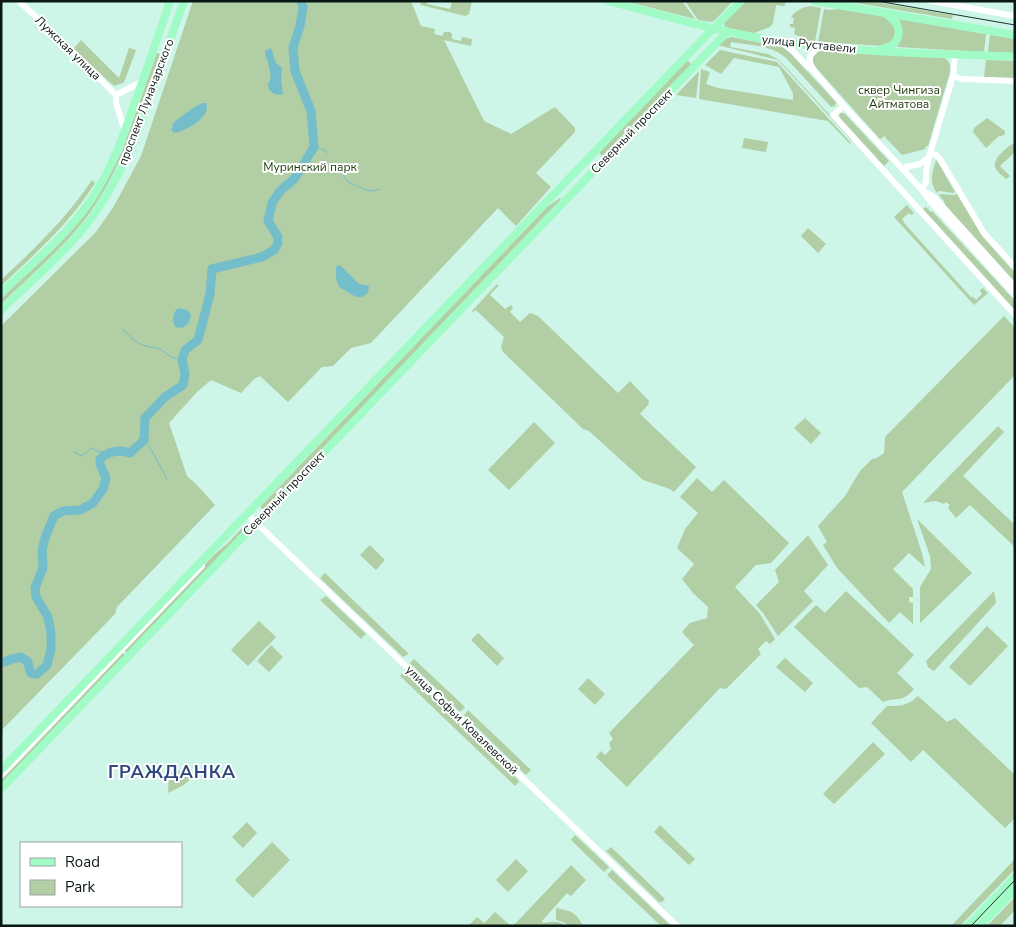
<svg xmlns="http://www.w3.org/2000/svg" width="1016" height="927" viewBox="0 0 1016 927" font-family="'Nunito Sans',sans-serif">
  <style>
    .green { fill: #b1cea4 }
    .water { fill: #74bdca }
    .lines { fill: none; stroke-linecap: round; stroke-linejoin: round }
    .stream { stroke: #74bdca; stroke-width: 1 }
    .river { stroke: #74bdca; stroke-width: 9 }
    .minor { stroke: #fff; stroke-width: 6 }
    .major { stroke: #a0fbc7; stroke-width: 8 }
    .tram { stroke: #21332e; stroke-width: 1 }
    .labels { text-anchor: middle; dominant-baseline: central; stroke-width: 4; stroke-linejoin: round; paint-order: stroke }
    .street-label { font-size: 12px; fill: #091814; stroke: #fff }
    .park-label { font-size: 12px; fill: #1c3b09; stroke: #fff }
    .district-label { font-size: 18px; font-weight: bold; letter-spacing: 1px; fill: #2f467f; stroke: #fff }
  </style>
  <rect width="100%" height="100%" fill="#cdf5e8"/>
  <g class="green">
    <polygon points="193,1 411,1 421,26 435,29 434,34 442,36 444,32 450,32 452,34 452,39 461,41 462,37 472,39 471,46 444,40 484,121 511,134 555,107 575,128 575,132 536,173 551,187 516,226 498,208 371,343 351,348 333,366 322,367 288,402 260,376 254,379 241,393 211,380 197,392 169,423 187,476 196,484 215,505 117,607 115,614 1,731 1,326 96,232 114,206 141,156"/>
    <polygon points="419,1 427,1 427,4 450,9 452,1 472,1 469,14 465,16 421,5"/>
    <polygon points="625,1 682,1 695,19"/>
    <polygon points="685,1 733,1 714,21 711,22 698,20"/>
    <polygon points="748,1 786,1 786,3 784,6 776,5 773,23 770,27 751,34 725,27 724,22 744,3"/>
    <polygon points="845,1 870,1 953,15 952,19"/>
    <path d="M811 6 821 8 815 42H810L794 34 795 28 790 27V24H793L794 18H791C794 11 803 7 811 6Z"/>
    <polygon points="824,9 829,10 838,9 886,17 896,26 894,39 884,46 818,42"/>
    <path d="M899 19 986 34 984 52 898 47 897 45C904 33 903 31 899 19Z"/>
    <polygon points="990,35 1015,39 1015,53 988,52"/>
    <path d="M731 37 779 46 786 49 791 54 836 102 835 106 831 107 787 59C773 45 749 45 731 42L730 47 768 54 779 60 852 139V141L778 60 717 45 725 39Z"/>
    <polygon points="81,40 119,78 129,48 136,50 125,80 123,83 114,86 73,49"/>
    <polygon points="720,50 777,62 851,143 850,144 828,121 699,99 701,69 710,72 706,84 718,88 793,100 793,93 779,67 734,58 721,74 705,65"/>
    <path d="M819 50 943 57C949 60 951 65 950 72L928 146H926L925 149 902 155 884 136 881 139 879 138 812 63V56Z"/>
    <path d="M157 53H159L160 55C140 108 124 164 91 211 68 244 31 275 1 304V299L62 240 96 197 113 169 122 151Z"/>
    <polygon points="986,60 1015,61 1015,79 984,77"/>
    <polygon points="687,61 690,62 691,65 628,131 602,156 599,153"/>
    <polygon points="699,71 696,98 676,95"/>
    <polygon points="840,113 843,113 845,114 889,161 884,166 840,118 839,116"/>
    <polygon points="987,118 1005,131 1005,134 1002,136 999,136 986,148 973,132 974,128"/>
    <polygon points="744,138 768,142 766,152 742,148"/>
    <path d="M1015 142V152L1000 166 1010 176 1006 179C1003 176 997 172 995 167 993 157 1008 147 1015 142Z"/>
    <path d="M936 160 939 164 955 192 953 193 939 191 937 193C929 181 932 174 936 160Z"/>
    <path d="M92 180 95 183C70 223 35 254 1 286V280C35 248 66 219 92 180Z"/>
    <polygon points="940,194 954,195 957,194 982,236 1015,273 1015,282 945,205 944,201 939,195"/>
    <polygon points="560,198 561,199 264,510 260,507 547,207"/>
    <polygon points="907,205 914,213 911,215 909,213 902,219 904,222 904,223 971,297 973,297 976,300 982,294 980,290 983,288 988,293 974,305 894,217"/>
    <polygon points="926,207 931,212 932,211 1015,301 1015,310 923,209"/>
    <polygon points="808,228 826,244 818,253 801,236"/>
    <polygon points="497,284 499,285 490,295 505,309 511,305 513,308 510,312 520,322 530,313 538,316 618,393 630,381 649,401 648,405 640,414 696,467 674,492 670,489 643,480 589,431 583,429 503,352 501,347 504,337 476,310 473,312 472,311"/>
    <polygon points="1004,316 1015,328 1015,375 902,492 922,553 925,567 909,553 893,569 913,589 913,597 909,597 909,602 913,603 913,624 900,612 889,623 837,568 823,545 827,542 818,526 845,496 860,471 872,459 877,458 884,453 885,437"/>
    <polygon points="805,418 821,433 811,444 794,428"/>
    <polygon points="534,422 555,443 509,490 488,470"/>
    <polygon points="998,426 1004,432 963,476 1014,524 1015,523 1015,547 970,505 956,518 948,508 950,505 946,502 944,504 936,501 923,503"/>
    <polygon points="697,478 712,492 724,480 789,543 771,563 756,565 735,587 760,614 775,639 770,644 766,641 758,649 761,654 726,689 720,688 627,787 596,757 601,751 605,755 611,749 609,743 613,739 609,733 694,645 682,632 690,623 707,618 708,607 693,593 682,579 694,564 677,548 685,529 698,513 680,497"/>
    <polygon points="917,519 972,573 920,623 920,587 931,569 930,556"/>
    <polygon points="242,528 244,528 244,530 127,653 124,650 215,554 228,543"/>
    <polygon points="808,535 828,565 804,591 813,601 778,636 763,613 756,605 779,582 775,570"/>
    <polygon points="370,545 385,560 376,570 360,555"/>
    <polygon points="325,573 409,654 403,657 320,578"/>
    <path d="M846 591 914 655 897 673 914 689C901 704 898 696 883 702L867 687 859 688 794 627 816 605 825 613Z"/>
    <polygon points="994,591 996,603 934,671 928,667 926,661"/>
    <polygon points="326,596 366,634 361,639 320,600"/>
    <polygon points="259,621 276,637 248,666 231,650"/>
    <polygon points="987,626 1008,646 970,686 949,667"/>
    <polygon points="478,633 504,658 497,666 471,640"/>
    <polygon points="271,645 283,657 269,672 257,661"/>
    <polygon points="122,652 125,655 1,784 1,778"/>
    <polygon points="785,658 813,683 805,692 776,667"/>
    <polygon points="414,659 465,707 460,712 410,663"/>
    <polygon points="405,671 518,780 519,782 515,786 400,676"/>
    <polygon points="588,678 605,694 595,705 578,689"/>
    <path d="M918 696 947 722 955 718 1015 775V818L1005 828 923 750 911 762 871 723 887 706C901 706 907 706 918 696Z"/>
    <polygon points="468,710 531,770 526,775 464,715"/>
    <polygon points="873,742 885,754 834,804 823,794"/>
    <polygon points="173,771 184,771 196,774 184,785 168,793 169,773"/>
    <polygon points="247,822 257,833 243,848 232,837"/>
    <polygon points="660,825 695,859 689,865 654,832"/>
    <polygon points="575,835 609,867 604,872 571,840"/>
    <polygon points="272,842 290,860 253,898 235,880"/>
    <polygon points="611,847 665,899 662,902 659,902 606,851"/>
    <polygon points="516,859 528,871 508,892 496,880"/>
    <polygon points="1015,859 1015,869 960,926 951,926"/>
    <path d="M571 865 586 880 571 896 567 893 542 921 543 923C552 922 558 920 566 926H513Z"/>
    <polygon points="612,870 671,926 661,926 607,875"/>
    <polygon points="1015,897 1015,910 1000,926 987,926"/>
    <path d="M556 908C570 911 575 911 582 924L580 926H569L563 922 556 920Z"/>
    <polygon points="495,912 511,926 468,926 477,917 484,923"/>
  </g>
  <g class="water">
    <path d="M271 48 276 63 282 68 281 80 283 94C277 96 274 94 269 90L268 84 271 78C270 73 269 67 268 62 267 58 265 56 265 51Z"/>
    <path d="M202 103H206C212 117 186 131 174 133L171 129 173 127 172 125 174 122 193 108Z"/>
    <polygon points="340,265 359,284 369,286 368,293 362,297 356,297 339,287 336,278 336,267"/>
    <path d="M178 308 187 310 191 315C190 324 184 330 175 327 172 320 172 314 178 308Z"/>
  </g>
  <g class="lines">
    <g class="stream">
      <polyline points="314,147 325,150 327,153"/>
      <polyline points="331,163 342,173 348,182 366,190 373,191 380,189"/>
      <path d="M122 329C130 336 135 343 146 346 150 348 154 347 158 348 164 351 169 357 176 359"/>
      <polyline points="178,360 182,360"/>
      <polyline points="144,440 152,451 167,479"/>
      <polyline points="74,452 82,456 91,448 99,452 106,452 108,453"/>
    </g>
    <path class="river" d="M1 663 12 659 21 657 28 662 29 668 31 673 34 674H37L47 665 51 649V633L48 617 36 597 35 588 43 568 42 551 45 538 54 516 63 511 80 510 93 503 103 489 106 478 100 464V459C109 451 119 449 130 453L144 440 145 418 165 397 183 385 185 374 182 360 185 350 198 340 210 294 212 269 262 257 274 250 278 243V237L268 221 272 203 280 191 295 178 314 147 311 111 295 71 293 48 300 26 303 7 301 1"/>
    <g class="minor">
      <polyline points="19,1 70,49 116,95 116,103 125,131"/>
      <polyline points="931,1 1015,16"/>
      <polyline points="781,42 793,51 808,67 813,70 844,106 921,189 930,201 1015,295"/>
      <polyline points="813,69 810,63 810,56 819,46"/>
      <polyline points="953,76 962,79 1015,81"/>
      <polyline points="116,95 143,81"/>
      <polyline points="844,106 833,115 1015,315"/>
      <polyline points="930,154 936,155 940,159 984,233 1015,267"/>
      <polyline points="903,169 906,167 920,164 929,157"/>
      <polyline points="921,189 926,183 926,172 929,157 953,76 955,54"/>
      <polyline points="924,191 934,197 1015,287"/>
      <polyline points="247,514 677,926"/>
      <polyline points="1,776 202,566"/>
    </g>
    <g class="major">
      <path d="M608 1C666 16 723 33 783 42 859 53 938 53 1015 57"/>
      <polyline points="815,1 1015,35"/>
      <path d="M882 49C903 44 904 26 887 15"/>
      <path d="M1 293C31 265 65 237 89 203 111 171 124 135 136 99 148 66 159 34 170 1"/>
      <path d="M1 310C29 283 59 258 83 229 104 203 120 173 133 143L184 1"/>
      <polyline points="1,770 702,40 741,1"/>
      <polyline points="1,789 727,32"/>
      <polyline points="968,926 1015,877"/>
      <polyline points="980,926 1015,889"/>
    </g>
    <g class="tram">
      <polyline points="877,1 1015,25"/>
      <polyline points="971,926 1015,880"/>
    </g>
  </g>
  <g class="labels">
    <g class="street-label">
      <text transform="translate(809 44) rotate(6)">улица Руставели</text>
      <text transform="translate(68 48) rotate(44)">Лужская улица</text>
      <text transform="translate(146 102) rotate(-69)">проспект Луначарского</text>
      <text transform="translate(632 131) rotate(-46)">Северный проспект</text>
      <text transform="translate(284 493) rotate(-46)">Северный проспект</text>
      <text transform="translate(462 720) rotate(44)">улица Софьи Ковалевской</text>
    </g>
    <g class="park-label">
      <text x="899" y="90">сквер Чингиза<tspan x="899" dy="14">Айтматова</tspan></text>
      <text x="310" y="167">Муринский парк</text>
    </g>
    <g class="district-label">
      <text x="172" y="772">ГРАЖДАНКА</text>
    </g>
  </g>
  <rect width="1016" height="927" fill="none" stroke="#091814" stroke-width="5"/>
  <rect x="20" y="842" width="162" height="65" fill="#ffffff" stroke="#9da3a1"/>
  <rect x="30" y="858" width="25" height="8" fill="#a0fbc7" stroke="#9da3a1"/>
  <text x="65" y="867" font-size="15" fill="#091814">Road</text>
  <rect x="30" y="880" width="25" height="15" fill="#b1cea4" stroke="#9da3a1"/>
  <text x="65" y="892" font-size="15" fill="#091814">Park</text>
</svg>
